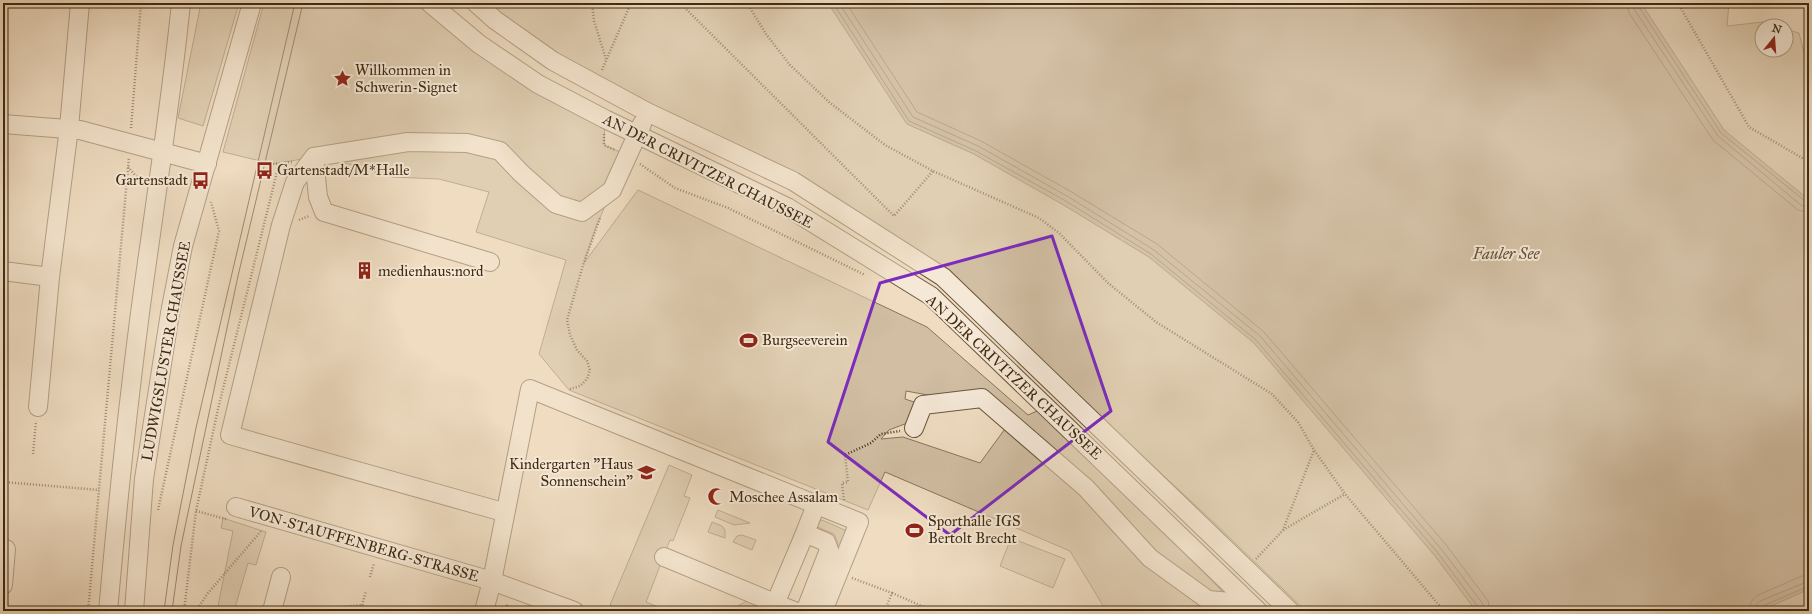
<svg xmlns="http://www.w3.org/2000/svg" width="1812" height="614" viewBox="0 0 1812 614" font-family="'IM FELL Great Primer',serif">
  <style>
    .green { fill: #d1bea3; stroke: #88745a; fill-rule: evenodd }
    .water { fill: #b4a085; stroke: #867156 }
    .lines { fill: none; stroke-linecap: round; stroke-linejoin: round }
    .shore { stroke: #7a664a; stroke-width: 1 }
    .minor-casing { stroke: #6c573c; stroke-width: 20 }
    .path { stroke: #402b10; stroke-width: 2.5; stroke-dasharray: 1 2; stroke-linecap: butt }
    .minor { stroke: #f5e8d7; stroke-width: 18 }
    .tram { stroke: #402b10; stroke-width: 1 }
    .marked { fill: none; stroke: #7b2cbf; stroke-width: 3; stroke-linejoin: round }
    .labels { text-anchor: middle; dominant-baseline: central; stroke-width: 4; stroke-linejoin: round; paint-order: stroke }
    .poi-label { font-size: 15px; fill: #402b10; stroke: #f5e8d7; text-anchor: start }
    .street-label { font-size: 15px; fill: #402b10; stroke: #f5e8d7 }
    .water-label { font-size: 16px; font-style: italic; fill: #634e33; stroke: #f5e8d7 }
  </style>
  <rect width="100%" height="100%" fill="#efdcc1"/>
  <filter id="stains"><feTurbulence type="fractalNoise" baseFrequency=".005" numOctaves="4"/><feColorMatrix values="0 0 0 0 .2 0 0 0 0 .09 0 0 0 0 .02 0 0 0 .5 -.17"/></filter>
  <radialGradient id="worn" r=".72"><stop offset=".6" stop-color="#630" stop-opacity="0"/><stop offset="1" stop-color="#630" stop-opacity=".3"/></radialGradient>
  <g class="green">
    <polygon points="201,3 239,3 203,126 178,118"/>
    <path d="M264 3H430L605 119 604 145 627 155 596 227 584 263 638 190 927 327 1028 415 1037 411 1198 566 1241 611H1104L1105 609 1070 551 885 472 868 510 569 390 539 354 566 260 476 232 489 192 439 179 392 177 327 158 314 157 273 164 223 152ZM906 391 933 396 981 391 1010 422 980 463 903 437 881 439 889 430 910 422 917 403 905 399Z"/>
    <polygon points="480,3 828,3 907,124 974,154 1062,204 1149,257 1254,343 1435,556 1476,611 1306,611 1211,520 979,303 793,181 647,112"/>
    <polygon points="1641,3 1729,3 1727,26 1763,22 1776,26 1762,26 1762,50 1786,50 1786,29 1799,33 1809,73 1809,200 1724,130"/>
    <polygon points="669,465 692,475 684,496 690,498 673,541 670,540 646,602 668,611 626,611 610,605"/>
    <polygon points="718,510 750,523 734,525 715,517"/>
    <polygon points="223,518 266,532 256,565 248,563 234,611 217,611 233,531 221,528"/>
    <polygon points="822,520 847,531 811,611 838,543 834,534 815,526 816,523"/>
    <polygon points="712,522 722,526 725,530 725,538 708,532"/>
    <polygon points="742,535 756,540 752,550 733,542 737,536"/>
    <polygon points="1011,538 1065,559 1053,588 1000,566"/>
    <polygon points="1809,589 1809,611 1760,611"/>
    <polygon points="747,601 764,607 763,611 736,611 739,605"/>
  </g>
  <polygon class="water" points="828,3 1641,3 1724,130 1809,200 1809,589 1760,611 1476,611 1435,556 1254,343 1149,257 1062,204 974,154 907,124"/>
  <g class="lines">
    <g class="shore">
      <polyline points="833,3 909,121 976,151 1064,200 1151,254 1256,340 1438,553 1478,607 1479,611"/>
      <polyline points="839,3 913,117 978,146 1067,196 1154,250 1260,336 1442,550 1483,604 1484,611"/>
      <polyline points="846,3 917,112 981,141 1070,191 1157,244 1264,332 1447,546 1488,601 1490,611"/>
      <polyline points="1627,3 1629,13 1713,140 1798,210 1809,213"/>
      <polyline points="1633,3 1634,9 1718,136 1802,206 1809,207"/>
      <polyline points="1638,3 1639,7 1721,133 1805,201 1809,202"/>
      <polyline points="1749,611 1751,602 1756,596 1802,576 1809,575"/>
      <polyline points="1755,611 1756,605 1760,601 1809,581"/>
      <polyline points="1760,611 1763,606 1809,586"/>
    </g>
    <defs>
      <g id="minor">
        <polyline points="430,3 479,44 538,84 605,119 787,207 931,296 1258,611"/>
        <polyline points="476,3 495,20 553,61 647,112 793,181 943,277 1290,611"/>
        <polyline points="3,124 80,130 207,164"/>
        <polyline points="314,157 295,182 281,225 230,435 496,510"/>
        <polyline points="314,157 408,142 467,143 500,151 522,174 556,204 582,212 612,190 642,124"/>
        <polyline points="314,157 318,197 324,212 490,262"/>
        <polyline points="3,271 50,277"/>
        <polyline points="38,407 50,277 69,128 80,3"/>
        <polyline points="914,428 923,405 982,398 1086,488 1150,558 1208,600 1231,602"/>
        <polyline points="236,507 492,581 574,611"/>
        <polyline points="803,538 816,505"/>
        <polyline points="3,549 6,549 3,585"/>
        <polyline points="664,557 794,611"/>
        <path d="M108 611C119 487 132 364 150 241 161 162 173 83 181 3"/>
        <polyline points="134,611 144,479 170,313 183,246 252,3"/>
        <polyline points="272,611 281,577"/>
        <polyline points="484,611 492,581 530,389 859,522 823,611"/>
        <polyline points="772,611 803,538 809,535 826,542 829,550 806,609 802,611"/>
      </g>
    </defs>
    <use href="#minor" class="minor-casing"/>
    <g class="path">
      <polyline points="282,3 288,5"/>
      <polyline points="592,3 594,21 606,59"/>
      <polyline points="680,3 894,216 933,171"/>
      <polyline points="747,3 766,34 790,65 829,102 885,145 933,171 1039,218 1059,233 1108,283 1156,322 1272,394 1298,422 1314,450 1345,494 1444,611"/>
      <polyline points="1678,3 1749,127 1809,162"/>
      <polyline points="602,70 631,3"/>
      <polyline points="131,128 141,3"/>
      <polyline points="604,134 604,145 615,150"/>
      <polyline points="273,164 292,162"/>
      <polyline points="640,164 675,188 728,208 865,275"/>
      <polyline points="128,167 143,184"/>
      <polyline points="299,220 309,216"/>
      <polyline points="570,389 580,386 587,379 590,370 587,361 577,350 570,335 567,320 583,265 600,218"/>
      <polyline points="33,454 36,421"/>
      <polyline points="3,482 99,490"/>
      <polyline points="844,500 842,483 848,482 845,455 871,443 881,434 900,431"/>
      <polyline points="158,510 219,231 211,202"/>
      <polyline points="196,511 226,519"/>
      <polyline points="1283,530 1345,494"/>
      <polyline points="1256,559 1283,530 1314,450"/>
      <polyline points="370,577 374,563"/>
      <polyline points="852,578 892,593 887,605"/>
      <polyline points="892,593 924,607"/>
      <polyline points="362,605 366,591"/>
      <polyline points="88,611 129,157"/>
      <polyline points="184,611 196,511 218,409 279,164"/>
      <polyline points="196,611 208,593 262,530"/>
      <polyline points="328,611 331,608 362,605 368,611"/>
      <polyline points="504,611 508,604"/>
    </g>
    <use href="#minor" class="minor"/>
    <g class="tram">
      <polyline points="164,611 173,545 196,428 295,3"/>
      <polyline points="172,611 181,546 238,276 303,3"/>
    </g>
  </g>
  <path d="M0 0H1812V614H0ZM1052 236 1111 411 950 535 828 442 880 283Z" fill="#efdcc1" fill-opacity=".55" fill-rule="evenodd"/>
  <path class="marked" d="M1052 236 1111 411 950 535 828 442 880 283Z"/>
  <defs>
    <symbol id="sight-bare" viewBox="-9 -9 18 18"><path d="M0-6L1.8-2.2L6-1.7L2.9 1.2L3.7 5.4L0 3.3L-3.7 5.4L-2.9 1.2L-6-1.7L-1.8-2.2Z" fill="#8f2418" stroke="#f5e8d7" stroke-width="2.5" paint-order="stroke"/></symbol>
    <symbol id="bus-bare" viewBox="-9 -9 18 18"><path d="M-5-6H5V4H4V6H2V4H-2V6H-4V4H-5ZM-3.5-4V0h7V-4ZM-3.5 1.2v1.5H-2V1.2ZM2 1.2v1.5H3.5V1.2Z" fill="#8f2418" stroke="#f5e8d7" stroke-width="2.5" paint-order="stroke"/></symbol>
    <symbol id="building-bare" viewBox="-9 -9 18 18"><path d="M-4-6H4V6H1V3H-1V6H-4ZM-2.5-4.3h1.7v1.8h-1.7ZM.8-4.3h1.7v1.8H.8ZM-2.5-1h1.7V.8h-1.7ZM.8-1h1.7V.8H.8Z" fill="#8f2418" stroke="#f5e8d7" stroke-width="2.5" paint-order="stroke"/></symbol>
    <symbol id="stadium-bare" viewBox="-9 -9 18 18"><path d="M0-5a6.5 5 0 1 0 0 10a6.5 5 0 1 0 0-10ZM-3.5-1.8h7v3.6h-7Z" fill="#8f2418" stroke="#f5e8d7" stroke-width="2.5" paint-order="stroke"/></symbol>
    <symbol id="school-bare" viewBox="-9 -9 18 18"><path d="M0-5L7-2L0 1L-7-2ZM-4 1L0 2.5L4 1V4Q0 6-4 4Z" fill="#8f2418" stroke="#f5e8d7" stroke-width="2.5" paint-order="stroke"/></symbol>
    <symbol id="mosque-bare" viewBox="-9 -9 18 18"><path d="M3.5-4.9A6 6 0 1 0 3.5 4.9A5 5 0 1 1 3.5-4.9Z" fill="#8f2418" stroke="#f5e8d7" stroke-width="2.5" paint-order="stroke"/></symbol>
  </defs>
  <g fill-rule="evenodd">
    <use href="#sight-bare" x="330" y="66" width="25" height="25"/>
    <use href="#bus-bare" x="252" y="158" width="25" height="25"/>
    <use href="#bus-bare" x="188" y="168" width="25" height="25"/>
    <use href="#building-bare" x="352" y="258" width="25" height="25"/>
    <use href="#stadium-bare" x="736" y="328" width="25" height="25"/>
    <use href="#school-bare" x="634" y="460" width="25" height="25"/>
    <use href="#mosque-bare" x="704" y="484" width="25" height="25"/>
    <use href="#stadium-bare" x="902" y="518" width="25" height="25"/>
  </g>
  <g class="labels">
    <g class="poi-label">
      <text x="355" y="70">Willkommen in<tspan x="355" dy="17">Schwerin-Signet</tspan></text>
      <text x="277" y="170">Gartenstadt/M*Halle</text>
      <text x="188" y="180" text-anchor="end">Gartenstadt</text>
      <text x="378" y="271">medienhaus:nord</text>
      <text x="762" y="340">Burgseeverein</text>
      <text x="633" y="464" text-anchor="end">Kindergarten "Haus<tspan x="633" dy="17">Sonnenschein"</tspan></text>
      <text x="729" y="497">Moschee Assalam</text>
      <text x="928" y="521">Sporthalle IGS<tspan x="928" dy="17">Bertolt Brecht</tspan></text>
    </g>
    <g class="street-label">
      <text transform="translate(708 171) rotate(27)">AN DER CRIVITZER CHAUSSEE</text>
      <text transform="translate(166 351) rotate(-80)">LUDWIGSLUSTER CHAUSSEE</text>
      <text transform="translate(1014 377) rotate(43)">AN DER CRIVITZER CHAUSSEE</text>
      <text transform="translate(364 544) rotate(16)">VON-STAUFFENBERG-STRASSE</text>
    </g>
    <g class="water-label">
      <text x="1506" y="253">Fauler See</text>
    </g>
  </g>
  <rect width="1812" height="614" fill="none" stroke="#efdcc1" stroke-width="16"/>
  <rect x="4" y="4" width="1804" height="606" fill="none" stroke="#402b10" stroke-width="2"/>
  <rect x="8" y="8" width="1796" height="598" fill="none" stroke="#402b10"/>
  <g transform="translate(1774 38) rotate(17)"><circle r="19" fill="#f5e8d7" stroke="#ad9c87"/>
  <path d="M0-3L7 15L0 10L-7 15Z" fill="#8f2418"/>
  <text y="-6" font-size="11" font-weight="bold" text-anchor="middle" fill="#402b10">N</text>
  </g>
  <rect width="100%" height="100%" filter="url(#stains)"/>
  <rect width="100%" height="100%" fill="url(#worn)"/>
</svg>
